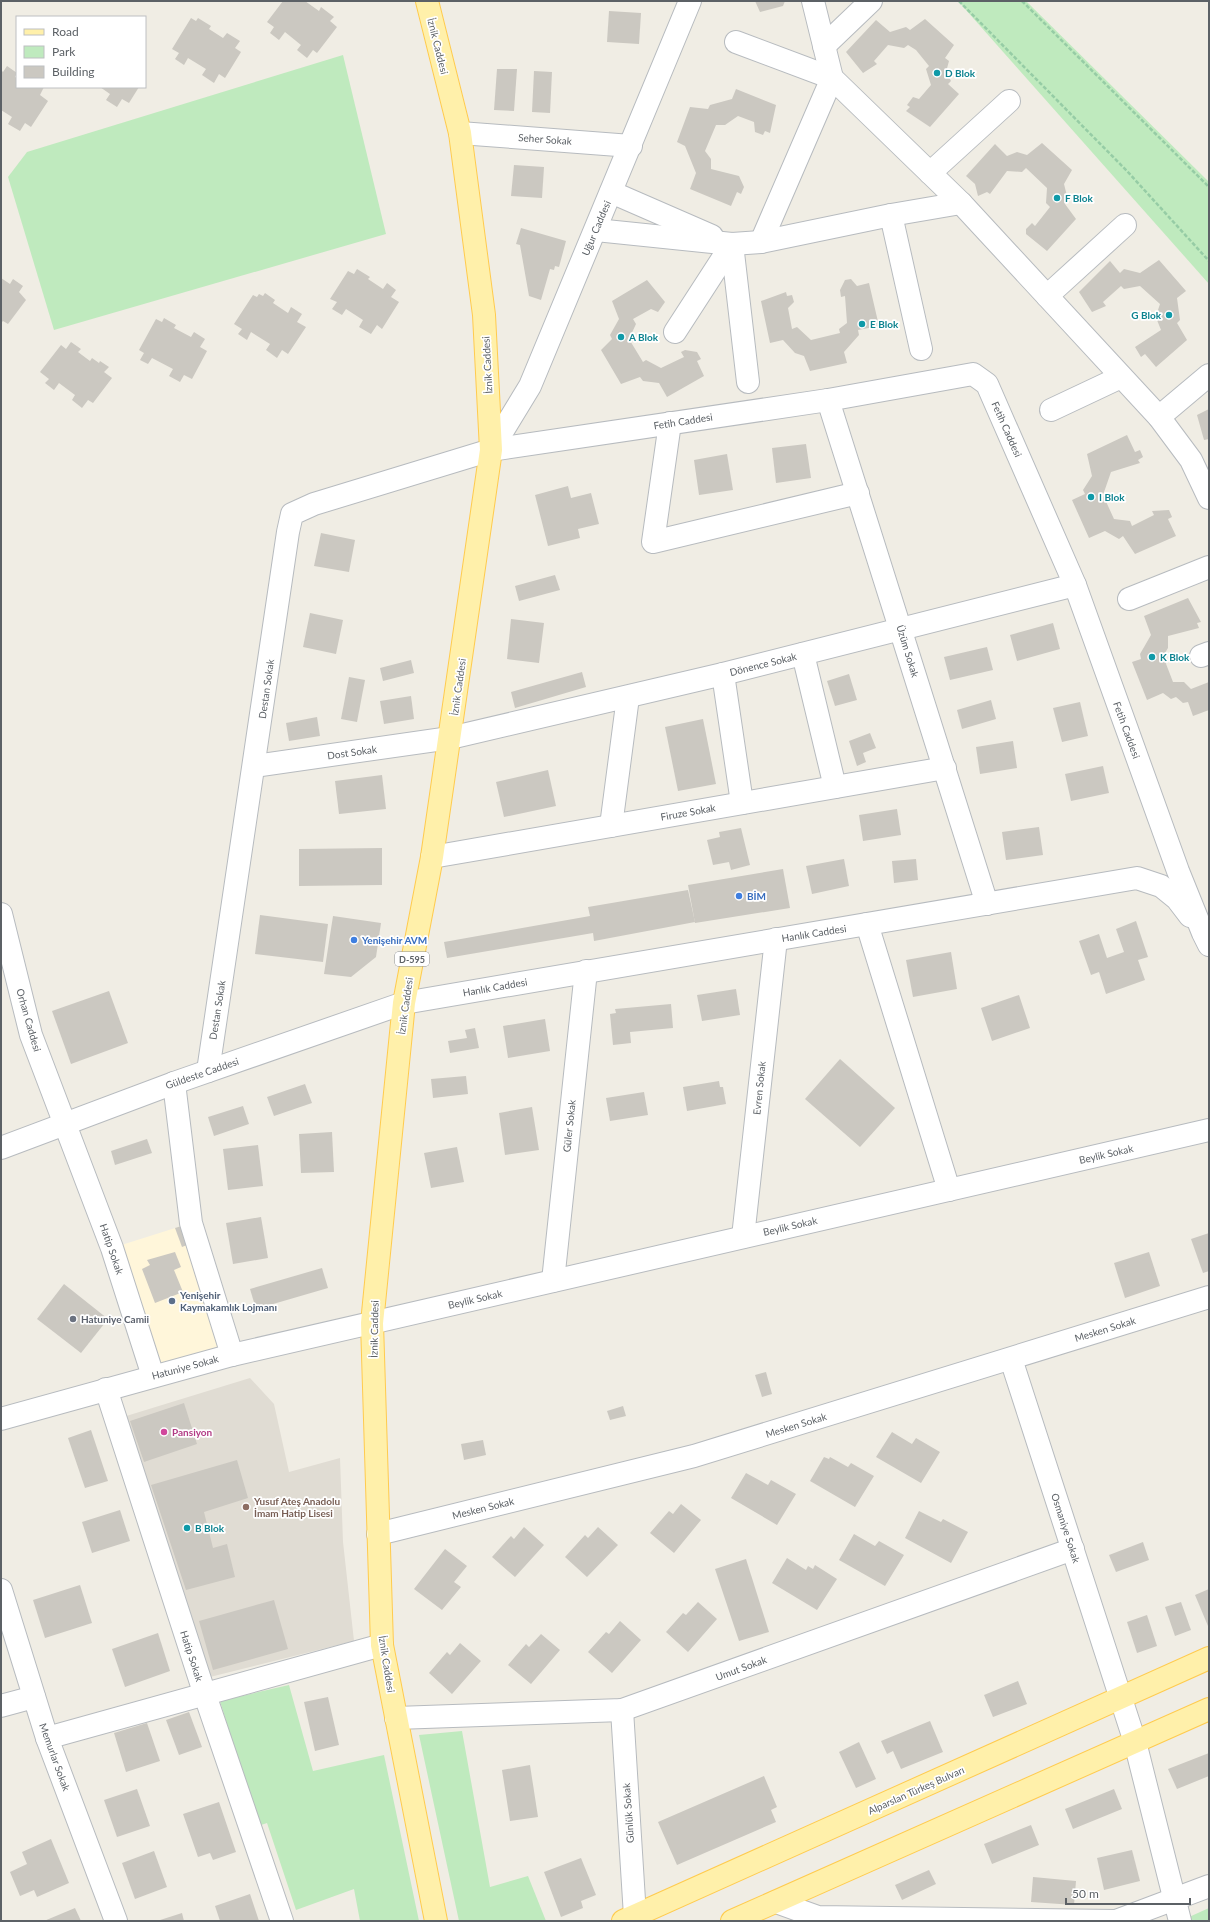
<svg xmlns="http://www.w3.org/2000/svg" width="1210" height="1922" viewBox="0 0 1210 1922" font-family="Lato,sans-serif">
  <style>
    .commercial { fill: #fff6da }
    .education { fill: #e0dcd3 }
    .green { fill: #bfeabe }
    .building { fill: #cbc8c1 }
    .lines { fill: none; stroke-linecap: round; stroke-linejoin: round }
    .minor-casing { stroke: #b7bbbf; stroke-width: 24 }
    .major-casing { stroke: #ffcb4e; stroke-width: 24 }
    .path { stroke: #96cca5; stroke-width: 2.5; stroke-dasharray: 4 2; stroke-linecap: butt }
    .minor { stroke: #fff; stroke-width: 22 }
    .major { stroke: #fff0aa; stroke-width: 22 }
    .culture-dot { fill: #0f9aa8; stroke: #fff; stroke-width: 1.5 }
    .shop-dot { fill: #3f7fe0; stroke: #fff; stroke-width: 1.5 }
    .service-dot { fill: #5c6f8a; stroke: #fff; stroke-width: 1.5 }
    .worship-dot { fill: #6b7280; stroke: #fff; stroke-width: 1.5 }
    .hotel-dot { fill: #d1479c; stroke: #fff; stroke-width: 1.5 }
    .education-dot { fill: #8d6e63; stroke: #fff; stroke-width: 1.5 }
    .labels { text-anchor: middle; dominant-baseline: central; stroke-width: 3.5; stroke-linejoin: round; paint-order: stroke }
    .shield { fill: #fff; stroke: #8d9094; stroke-width: 1 }
    .shield-label { font-size: 9px; font-weight: bold; fill: #5c6166 }
    .street-label { font-size: 10px; fill: #5c6166; stroke: #fff }
    .culture-label { font-size: 10px; font-weight: bold; fill: #0d838f; stroke: #fff; text-anchor: start }
    .shop-label { font-size: 10px; font-weight: bold; fill: #366cbe; stroke: #fff; text-anchor: start }
    .service-label { font-size: 10px; font-weight: bold; fill: #4e5e75; stroke: #fff; text-anchor: start }
    .worship-label { font-size: 10px; font-weight: bold; fill: #5b616d; stroke: #fff; text-anchor: start }
    .hotel-label { font-size: 10px; font-weight: bold; fill: #b23c85; stroke: #fff; text-anchor: start }
    .education-label { font-size: 10px; font-weight: bold; fill: #785e54; stroke: #fff; text-anchor: start }
  </style>
  <rect width="100%" height="100%" fill="#f0ede4"/>
  <polygon class="commercial" points="191,1223 232,1355 153,1376 112,1248"/>
  <polygon class="education" points="250,1378 274,1404 289,1472 340,1458 343,1542 354,1641 206,1678 123,1417"/>
  <g class="green">
    <polygon points="958,1 1026,1 1209,182 1209,284"/>
    <polygon points="343,55 386,234 54,330 8,177 27,152"/>
    <polygon points="289,1685 313,1771 384,1755 419,1921 360,1921 354,1889 296,1910 267,1823 258,1826 220,1701"/>
    <polygon points="462,1731 490,1887 528,1876 546,1921 459,1921 419,1735"/>
    <polygon points="1209,1908 1209,1921 1190,1921 1189,1917"/>
  </g>
  <g class="building">
    <polygon points="283,1 305,1 319,11 321,7 334,17 330,21 337,27 317,53 313,50 307,58 297,50 301,45 285,32 279,40 270,33 274,27 267,22"/>
    <polygon points="755,1 785,1 783,6 760,12"/>
    <polygon points="609,11 641,13 639,44 607,42"/>
    <polygon points="191,18 196,21 198,18 211,26 209,29 223,38 227,33 240,41 235,48 241,52 225,78 219,74 214,83 202,75 206,69 188,58 184,65 175,59 179,53 172,49"/>
    <polygon points="925,19 954,45 945,58 949,61 946,72 951,81 948,84 959,94 930,127 906,111 910,107 907,105 913,97 919,99 931,85 926,69 929,66 916,50 908,45 904,48 888,45 874,61 877,64 863,73 846,52 876,20 890,32 906,27 910,30"/>
    <polygon points="7,66 17,73 15,77 17,78 17,87 44,87 40,95 48,101 31,127 25,123 20,131 8,124 12,117 1,110 1,70 3,72"/>
    <polygon points="497,69 517,69 514,111 494,110"/>
    <polygon points="534,71 552,72 550,113 532,112"/>
    <polygon points="100,87 139,87 129,103 122,99 117,107 106,100 110,94"/>
    <polygon points="736,89 776,105 770,133 765,131 763,135 755,132 754,122 738,116 725,125 716,125 705,151 711,159 711,169 739,176 744,187 741,194 737,192 731,206 690,189 696,173 685,146 677,142 690,107 708,109 710,105 732,99"/>
    <polygon points="1042,143 1072,170 1064,184 1068,200 1065,204 1076,219 1047,251 1026,234 1026,229 1032,223 1035,226 1050,207 1046,203 1047,188 1026,168 1022,172 1007,171 990,194 987,192 978,196 975,184 966,176 995,144 1007,156 1017,152 1027,155"/>
    <polygon points="514,165 544,167 542,198 511,196"/>
    <polygon points="521,228 566,241 559,267 555,266 554,270 550,269 541,300 529,296 520,245 516,244"/>
    <polygon points="1159,260 1186,291 1177,298 1180,320 1177,323 1187,340 1156,367 1145,354 1141,357 1135,347 1161,330 1157,320 1161,317 1157,313 1160,304 1140,286 1124,289 1121,286 1103,302 1106,306 1092,312 1079,292 1110,261 1120,273 1124,269 1140,273"/>
    <polygon points="357,269 370,277 368,279 383,289 387,283 396,290 391,297 399,302 382,329 377,325 371,334 359,327 363,320 346,309 342,315 332,309 337,302 330,299 348,271 354,274"/>
    <polygon points="1,278 10,284 13,279 23,286 19,292 26,300 8,324 3,321 1,323"/>
    <polygon points="851,279 857,286 869,283 879,326 858,330 859,335 844,352 847,363 810,371 804,356 795,353 783,340 770,343 761,301 786,292 787,296 792,295 794,302 788,308 792,329 797,327 811,340 840,333 839,329 847,323 845,296 841,297 840,290 845,280"/>
    <polygon points="647,280 665,302 658,312 651,309 633,319 636,324 629,339 643,362 646,360 661,368 684,357 681,352 685,350 697,352 701,359 697,361 704,376 667,397 659,383 643,381 640,377 621,384 601,350 612,339 610,335 619,319 612,301"/>
    <polygon points="265,293 275,300 273,303 288,313 291,307 302,314 297,322 306,327 288,354 282,350 277,358 266,350 270,344 251,332 247,340 238,334 242,329 234,324 253,295 257,297 259,294 263,296"/>
    <polygon points="164,318 176,325 174,328 191,337 194,332 205,339 200,347 207,351 192,379 184,375 180,382 169,376 173,369 152,358 148,364 140,360 144,353 139,350 156,319 162,322"/>
    <polygon points="71,342 81,349 78,352 90,361 92,358 99,363 100,361 109,367 104,372 112,378 93,403 88,400 82,408 72,400 75,395 59,383 54,390 45,383 49,379 40,372 61,345 66,349"/>
    <polygon points="1209,409 1209,439 1204,440 1197,415"/>
    <polygon points="1127,435 1135,452 1140,450 1143,457 1138,460 1140,463 1111,472 1103,495 1114,519 1130,521 1132,526 1154,515 1152,511 1169,510 1172,517 1168,519 1176,536 1135,554 1123,536 1119,539 1105,531 1089,538 1072,500 1085,494 1083,490 1092,476 1087,454"/>
    <polygon points="806,444 811,478 776,483 772,448"/>
    <polygon points="727,454 733,490 699,495 694,460"/>
    <polygon points="568,486 571,498 591,493 599,524 578,529 580,538 548,546 535,495"/>
    <polygon points="321,533 355,540 349,572 314,566"/>
    <polygon points="555,575 560,590 519,601 515,586"/>
    <polygon points="1188,598 1201,622 1197,623 1199,628 1168,636 1168,648 1163,656 1173,682 1184,682 1191,689 1209,682 1209,710 1193,716 1188,702 1183,703 1176,697 1171,699 1163,693 1147,700 1132,662 1141,659 1140,654 1151,635 1144,616"/>
    <polygon points="310,613 343,620 336,654 303,647"/>
    <polygon points="511,619 544,623 539,663 507,659"/>
    <polygon points="1053,623 1060,649 1017,661 1010,635"/>
    <polygon points="987,647 993,670 950,680 944,657"/>
    <polygon points="411,660 414,673 383,681 380,668"/>
    <polygon points="582,672 586,687 515,708 511,692"/>
    <polygon points="849,674 857,700 835,706 827,681"/>
    <polygon points="349,677 365,680 357,722 341,719"/>
    <polygon points="411,696 414,719 384,724 380,701"/>
    <polygon points="991,700 996,719 962,729 957,710"/>
    <polygon points="1080,702 1088,736 1062,742 1053,708"/>
    <polygon points="317,717 320,736 289,741 286,723"/>
    <polygon points="703,719 716,784 678,791 665,727"/>
    <polygon points="870,733 876,748 863,753 866,762 857,766 849,741"/>
    <polygon points="1013,741 1017,768 980,774 976,747"/>
    <polygon points="1103,766 1109,793 1071,801 1065,774"/>
    <polygon points="548,770 556,806 504,817 496,782"/>
    <polygon points="382,775 386,809 339,814 335,781"/>
    <polygon points="897,809 901,835 863,841 859,815"/>
    <polygon points="1039,827 1043,855 1006,860 1002,832"/>
    <polygon points="741,828 750,865 731,870 729,862 713,865 707,840 720,837 719,832"/>
    <polygon points="382,848 382,885 299,886 299,849"/>
    <polygon points="844,859 849,886 812,894 806,866"/>
    <polygon points="916,859 918,880 894,883 892,861"/>
    <polygon points="783,869 790,908 695,923 688,885"/>
    <polygon points="688,890 695,922 594,941 593,933 447,958 444,942 590,916 588,907"/>
    <polygon points="260,915 328,924 323,962 255,954"/>
    <polygon points="333,916 381,923 376,957 351,977 324,974"/>
    <polygon points="1136,921 1148,957 1138,960 1145,980 1106,994 1099,972 1091,975 1079,941 1099,934 1107,958 1124,952 1116,929"/>
    <polygon points="951,952 957,989 913,997 906,960"/>
    <polygon points="736,989 740,1015 702,1021 697,995"/>
    <polygon points="109,991 128,1043 71,1064 52,1011"/>
    <polygon points="1019,995 1030,1028 992,1041 981,1008"/>
    <polygon points="671,1004 673,1028 630,1032 631,1043 613,1045 610,1014 616,1013 615,1009"/>
    <polygon points="545,1019 550,1051 508,1058 503,1026"/>
    <polygon points="475,1028 479,1048 450,1053 448,1041 467,1038 465,1030"/>
    <polygon points="840,1059 895,1108 860,1147 805,1099"/>
    <polygon points="466,1076 468,1094 433,1098 431,1079"/>
    <polygon points="719,1081 720,1087 723,1087 726,1104 687,1111 683,1087"/>
    <polygon points="305,1084 312,1103 274,1116 267,1097"/>
    <polygon points="644,1092 648,1115 610,1121 606,1098"/>
    <polygon points="243,1106 249,1124 214,1136 208,1117"/>
    <polygon points="532,1107 539,1150 505,1155 499,1113"/>
    <polygon points="332,1132 334,1172 301,1173 299,1134"/>
    <polygon points="147,1139 152,1153 115,1165 111,1151"/>
    <polygon points="258,1145 263,1186 228,1190 223,1149"/>
    <polygon points="457,1147 464,1182 431,1188 424,1153"/>
    <polygon points="261,1217 268,1258 233,1264 226,1223"/>
    <polygon points="191,1223 197,1241 182,1247 175,1228"/>
    <polygon points="1209,1233 1209,1271 1203,1273 1191,1239"/>
    <polygon points="175,1252 181,1267 174,1270 183,1292 155,1303 142,1269 150,1265 147,1260"/>
    <polygon points="1149,1252 1160,1286 1125,1298 1114,1263"/>
    <polygon points="322,1268 328,1288 256,1309 250,1289"/>
    <polygon points="64,1284 108,1319 81,1353 37,1319"/>
    <polygon points="766,1372 772,1394 762,1397 755,1375"/>
    <polygon points="184,1403 197,1444 144,1462 130,1421"/>
    <polygon points="623,1406 626,1416 610,1420 607,1411"/>
    <polygon points="91,1430 108,1481 85,1488 68,1438"/>
    <polygon points="892,1432 912,1444 916,1438 940,1452 921,1483 876,1457"/>
    <polygon points="483,1440 486,1455 464,1460 461,1444"/>
    <polygon points="824,1457 829,1459 830,1457 848,1467 851,1463 874,1476 855,1507 810,1481"/>
    <polygon points="237,1460 248,1498 204,1512 213,1548 227,1544 235,1577 186,1590 151,1485"/>
    <polygon points="746,1473 768,1485 771,1480 796,1494 777,1525 731,1498"/>
    <polygon points="681,1504 701,1520 674,1553 650,1533 669,1511 673,1514"/>
    <polygon points="120,1510 130,1541 92,1553 82,1522"/>
    <polygon points="919,1511 941,1522 943,1519 968,1532 951,1563 905,1538"/>
    <polygon points="524,1527 544,1545 515,1577 492,1557 511,1536 514,1539"/>
    <polygon points="598,1527 618,1545 587,1577 565,1557 585,1535 588,1538"/>
    <polygon points="854,1534 875,1546 879,1541 904,1555 885,1586 839,1560"/>
    <polygon points="1143,1542 1149,1560 1116,1572 1109,1555"/>
    <polygon points="445,1549 467,1566 454,1582 461,1587 442,1610 414,1589"/>
    <polygon points="787,1558 806,1570 808,1566 813,1569 815,1565 837,1579 817,1610 772,1583"/>
    <polygon points="746,1559 769,1632 739,1641 715,1569"/>
    <polygon points="80,1585 92,1623 45,1638 33,1600"/>
    <polygon points="1209,1589 1209,1625 1208,1626 1195,1595"/>
    <polygon points="274,1600 288,1649 213,1670 199,1621"/>
    <polygon points="698,1602 717,1619 688,1652 666,1632 683,1613 686,1615"/>
    <polygon points="1181,1602 1191,1630 1175,1636 1165,1607"/>
    <polygon points="1147,1615 1157,1646 1137,1653 1127,1622"/>
    <polygon points="620,1621 641,1640 612,1673 588,1652 606,1632 609,1634"/>
    <polygon points="158,1633 170,1671 125,1687 112,1649"/>
    <polygon points="541,1634 560,1650 531,1684 508,1665 526,1644 529,1647"/>
    <polygon points="460,1643 481,1661 452,1694 429,1673 447,1652 450,1655"/>
    <polygon points="1018,1681 1027,1704 993,1717 984,1695"/>
    <polygon points="328,1697 339,1745 315,1751 304,1702"/>
    <polygon points="189,1712 202,1747 179,1755 166,1720"/>
    <polygon points="930,1721 943,1752 901,1769 893,1751 887,1754 881,1741"/>
    <polygon points="147,1723 160,1761 126,1772 114,1733"/>
    <polygon points="859,1742 876,1779 856,1788 839,1752"/>
    <polygon points="1209,1753 1209,1776 1177,1789 1168,1769"/>
    <polygon points="530,1765 538,1817 510,1821 502,1770"/>
    <polygon points="764,1776 777,1807 771,1810 776,1822 677,1865 658,1822"/>
    <polygon points="137,1789 150,1826 117,1837 104,1800"/>
    <polygon points="1114,1789 1122,1809 1073,1829 1065,1809"/>
    <polygon points="219,1802 236,1852 213,1860 210,1853 198,1857 183,1814"/>
    <polygon points="1031,1825 1039,1845 992,1864 984,1844"/>
    <polygon points="51,1839 69,1883 37,1897 34,1890 20,1896 10,1872 27,1864 22,1852"/>
    <polygon points="1132,1850 1140,1881 1104,1890 1097,1858"/>
    <polygon points="154,1851 167,1887 135,1899 122,1863"/>
    <polygon points="581,1858 596,1895 581,1901 583,1908 561,1917 544,1872"/>
    <polygon points="929,1870 936,1884 902,1900 895,1885"/>
    <polygon points="1033,1877 1076,1881 1074,1905 1031,1902"/>
    <polygon points="250,1894 259,1921 220,1921 215,1906"/>
    <polygon points="75,1908 81,1921 44,1921"/>
    <polygon points="182,1913 184,1921 157,1921"/>
  </g>
  <g class="lines">
    <defs>
      <g id="minor">
        <polyline points="736,42 832,78 961,203 1159,417 1191,460 1209,498"/>
        <polyline points="824,46 871,1"/>
        <polyline points="460,133 631,146"/>
        <polyline points="930,173 1009,101"/>
        <polyline points="611,192 712,236"/>
        <polyline points="891,215 921,349"/>
        <polyline points="596,230 732,244 761,242 891,215 961,203"/>
        <polyline points="761,242 832,78 813,1"/>
        <polyline points="732,244 748,382"/>
        <polyline points="1047,296 1125,225"/>
        <polyline points="675,332 732,244"/>
        <polyline points="828,400 987,904"/>
        <polyline points="1051,410 1121,377"/>
        <polyline points="1159,417 1209,375"/>
        <polyline points="670,423 653,542 858,493"/>
        <polyline points="491,450 530,386 690,1"/>
        <polyline points="1129,599 1209,567"/>
        <polyline points="803,654 835,787"/>
        <polyline points="1201,656 1209,653"/>
        <polyline points="723,674 742,803"/>
        <polyline points="254,766 450,738 723,674 1075,585"/>
        <polyline points="611,826 628,697"/>
        <polyline points="432,857 945,768"/>
        <polyline points="1,914 31,1035 112,1248 153,1376"/>
        <polyline points="867,924 949,1190"/>
        <polyline points="208,1071 288,532 292,514 314,504 491,450 828,400 973,374 987,384 1075,585 1178,871 1203,933 1209,945"/>
        <polyline points="174,1083 191,1223 232,1355"/>
        <polyline points="1,1148 174,1083 404,1003 1137,878 1161,886 1177,899 1190,916"/>
        <polyline points="743,1237 776,939"/>
        <polyline points="553,1281 586,971"/>
        <polyline points="1011,1359 1135,1742 1180,1921"/>
        <polyline points="106,1389 205,1695 282,1921"/>
        <polyline points="1,1419 232,1355 1209,1130"/>
        <polyline points="378,1534 694,1456 1209,1297"/>
        <polyline points="1,1590 47,1738 116,1921"/>
        <polyline points="1,1706 34,1697"/>
        <polyline points="622,1710 635,1916"/>
        <polyline points="396,1718 622,1710 1073,1549"/>
        <polyline points="47,1738 382,1645"/>
        <polyline points="776,1902 818,1917 1116,1921 1209,1886"/>
      </g>
      <g id="major">
        <polyline points="427,1 460,133 484,315 491,450 432,857 404,1003 372,1323 382,1645 436,1921"/>
        <polyline points="623,1921 1209,1658"/>
        <polyline points="732,1921 1209,1709"/>
      </g>
    </defs>
    <use href="#minor" class="minor-casing"/>
    <use href="#major" class="major-casing"/>
    <g class="path">
      <polyline points="959,1 1127,171 1209,261"/>
      <polyline points="1022,1 1209,187"/>
    </g>
    <use href="#minor" class="minor"/>
    <use href="#major" class="major"/>
  </g>
  <g class="culture-dot">
    <circle cx="937" cy="73" r="4"/>
    <circle cx="1057" cy="198" r="4"/>
    <circle cx="1169" cy="315" r="4"/>
    <circle cx="862" cy="324" r="4"/>
    <circle cx="621" cy="337" r="4"/>
    <circle cx="1091" cy="497" r="4"/>
    <circle cx="1152" cy="657" r="4"/>
    <circle cx="187" cy="1528" r="4"/>
  </g>
  <g class="shop-dot">
    <circle cx="739" cy="896" r="4"/>
    <circle cx="354" cy="940" r="4"/>
  </g>
  <circle class="service-dot" cx="172" cy="1301" r="4"/>
  <circle class="worship-dot" cx="73" cy="1319" r="4"/>
  <circle class="hotel-dot" cx="164" cy="1432" r="4"/>
  <circle class="education-dot" cx="246" cy="1507" r="4"/>
  <g class="labels">
    <rect class="shield" x="395" y="952" width="34" height="14" rx="3"/>
    <g class="shield-label">
      <text x="412" y="959">D-595</text>
    </g>
    <g class="street-label">
      <text transform="translate(438 46) rotate(76)">İznik Caddesi</text>
      <text transform="translate(545 139) rotate(4)">Seher Sokak</text>
      <text transform="translate(596 228) rotate(-67)">Uğur Caddesi</text>
      <text transform="translate(487 365) rotate(-93)">İznik Caddesi</text>
      <text transform="translate(683 421) rotate(-9)">Fetih Caddesi</text>
      <text transform="translate(1007 429) rotate(66)">Fetih Caddesi</text>
      <text transform="translate(908 651) rotate(73)">Üzüm Sokak</text>
      <text transform="translate(763 664) rotate(-14)">Dönence Sokak</text>
      <text transform="translate(458 687) rotate(-82)">İznik Caddesi</text>
      <text transform="translate(266 689) rotate(-82)">Destan Sokak</text>
      <text transform="translate(1127 730) rotate(70)">Fetih Caddesi</text>
      <text transform="translate(352 752) rotate(-8)">Dost Sokak</text>
      <text transform="translate(688 812) rotate(-10)">Firuze Sokak</text>
      <text transform="translate(814 933) rotate(-9)">Hanlık Caddesi</text>
      <text transform="translate(495 987) rotate(-10)">Hanlık Caddesi</text>
      <text transform="translate(405 1006) rotate(-82)">İznik Caddesi</text>
      <text transform="translate(217 1010) rotate(-81)">Destan Sokak</text>
      <text transform="translate(29 1020) rotate(74)">Orhan Caddesi</text>
      <text transform="translate(202 1073) rotate(-19)">Güldeste Caddesi</text>
      <text transform="translate(759 1088) rotate(-84)">Evren Sokak</text>
      <text transform="translate(569 1126) rotate(-84)">Güler Sokak</text>
      <text transform="translate(1106 1154) rotate(-13)">Beylik Sokak</text>
      <text transform="translate(790 1226) rotate(-13)">Beylik Sokak</text>
      <text transform="translate(112 1249) rotate(71)">Hatip Sokak</text>
      <text transform="translate(475 1299) rotate(-13)">Beylik Sokak</text>
      <text transform="translate(374 1329) rotate(-89)">İznik Caddesi</text>
      <text transform="translate(1105 1329) rotate(-17)">Mesken Sokak</text>
      <text transform="translate(185 1367) rotate(-15)">Hatuniye Sokak</text>
      <text transform="translate(796 1425) rotate(-17)">Mesken Sokak</text>
      <text transform="translate(483 1508) rotate(-14)">Mesken Sokak</text>
      <text transform="translate(1066 1528) rotate(72)">Osmaniye Sokak</text>
      <text transform="translate(192 1656) rotate(72)">Hatip Sokak</text>
      <text transform="translate(387 1664) rotate(81)">İznik Caddesi</text>
      <text transform="translate(741 1668) rotate(-20)">Umut Sokak</text>
      <text transform="translate(55 1757) rotate(70)">Memurlar Sokak</text>
      <text transform="translate(916 1790) rotate(-24)">Alparslan Türkeş Bulvarı</text>
      <text transform="translate(628 1813) rotate(-94)">Günlük Sokak</text>
    </g>
    <g class="culture-label">
      <text x="945" y="73">D Blok</text>
      <text x="1065" y="198">F Blok</text>
      <text x="1161" y="315" text-anchor="end">G Blok</text>
      <text x="870" y="324">E Blok</text>
      <text x="629" y="337">A Blok</text>
      <text x="1099" y="497">I Blok</text>
      <text x="1160" y="657">K Blok</text>
      <text x="195" y="1528">B Blok</text>
    </g>
    <g class="shop-label">
      <text x="747" y="896">BİM</text>
      <text x="362" y="940">Yenişehir AVM</text>
    </g>
    <g class="service-label">
      <text x="180" y="1295">Yenişehir<tspan x="180" dy="12">Kaymakamlık Lojmanı</tspan></text>
    </g>
    <g class="worship-label">
      <text x="81" y="1319">Hatuniye Camii</text>
    </g>
    <g class="hotel-label">
      <text x="172" y="1432">Pansiyon</text>
    </g>
    <g class="education-label">
      <text x="254" y="1501">Yusuf Ateş Anadolu<tspan x="254" dy="12">İmam Hatip Lisesi</tspan></text>
    </g>
  </g>
  <rect width="1210" height="1922" fill="none" stroke="#5c6166" stroke-width="4"/>
  <rect x="16" y="16" width="130" height="72" fill="#ffffff" stroke="#bec0c2"/>
  <rect x="24" y="29" width="20" height="6" fill="#fff0aa" stroke="#bec0c2"/>
  <text x="52" y="36" font-size="12" fill="#5c6166">Road</text>
  <rect x="24" y="46" width="20" height="12" fill="#bfeabe" stroke="#bec0c2"/>
  <text x="52" y="56" font-size="12" fill="#5c6166">Park</text>
  <rect x="24" y="66" width="20" height="12" fill="#cbc8c1" stroke="#bec0c2"/>
  <text x="52" y="76" font-size="12" fill="#5c6166">Building</text>
  <path d="M1066 1898v6h124v-6" fill="none" stroke="#5c6166" stroke-width="2"/>
  <text x="1072" y="1898" font-size="12" fill="#5c6166" stroke="#ffffff" stroke-width="3" paint-order="stroke">50 m</text>
</svg>
